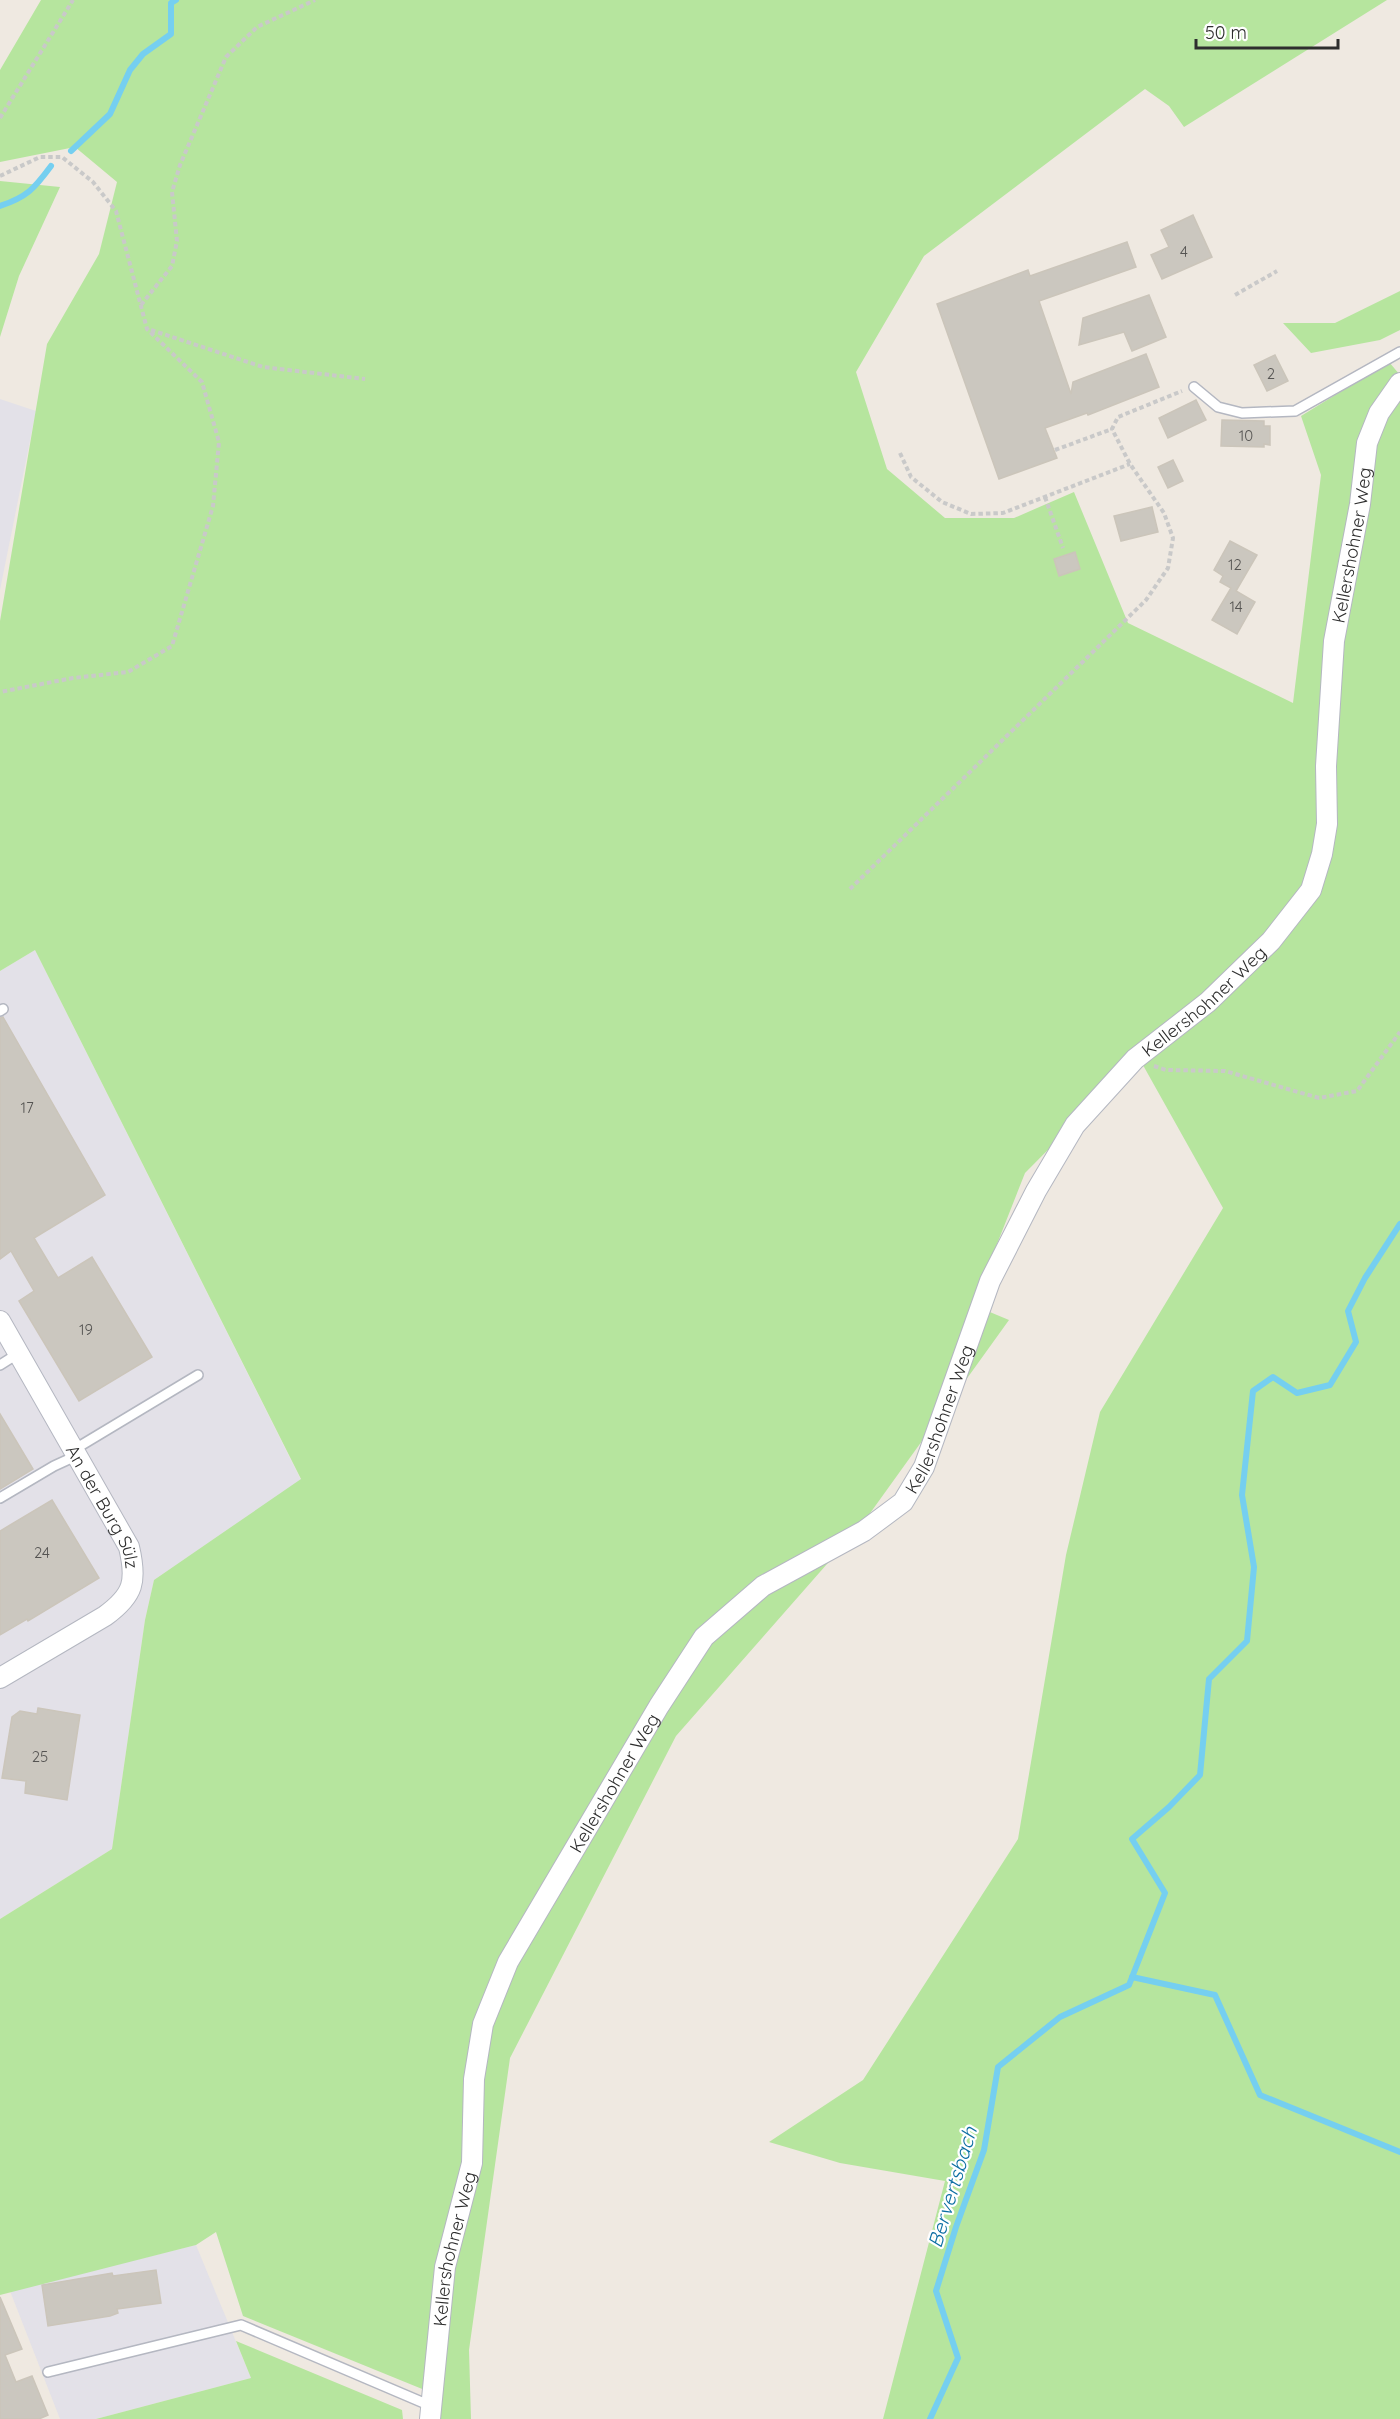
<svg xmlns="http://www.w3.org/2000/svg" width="1400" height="2419" viewBox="0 0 1400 2419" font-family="Quicksand,sans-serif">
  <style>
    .industrial { fill: #e3e1e8 }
    .green { fill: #b6e59e }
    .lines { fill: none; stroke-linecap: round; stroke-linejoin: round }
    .stream { stroke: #75cff0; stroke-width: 6 }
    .building { fill: #cbc7bf; stroke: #cbc5ba; stroke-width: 1.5 }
    .lane-casing { stroke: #b4b7c1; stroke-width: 12 }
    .street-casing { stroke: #b4b7c1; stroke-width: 22 }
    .path { stroke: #c9c9c9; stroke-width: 4; stroke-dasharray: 4.5 3; stroke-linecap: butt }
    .lane { stroke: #fff; stroke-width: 9 }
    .street { stroke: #fff; stroke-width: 20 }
    .labels { text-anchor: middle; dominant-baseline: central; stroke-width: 4.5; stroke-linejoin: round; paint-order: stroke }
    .number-label { font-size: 15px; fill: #555452 }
    .street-label { font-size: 18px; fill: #2e2e2e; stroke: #fff }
    .water-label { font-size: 20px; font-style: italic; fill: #0d6fa3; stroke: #fff }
  </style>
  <rect width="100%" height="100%" fill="#efe9e1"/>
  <g class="industrial">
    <polygon points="0,399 36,411 0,590"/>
    <polygon points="35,950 301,1480 154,1580 145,1620 112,1849 0,1919 0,971"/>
    <polygon points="196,2245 251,2378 96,2419 60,2419 10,2291"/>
  </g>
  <g class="green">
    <polygon points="41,0 1387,0 1184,127 1169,106 1145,89 924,256 856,372 887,469 945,518 1014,518 1074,492 1128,623 1293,703 1321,475 1301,416 1389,362 1400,375 1400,2419 883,2419 945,2181 840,2163 769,2142 863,2080 1018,1839 1066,1555 1100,1412 1223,1208 1139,1058 1025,1173 973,1305 1009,1320 863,1523 676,1736 510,2058 469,2350 471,2419 433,2419 432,2393 243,2316 216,2232 196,2245 0,2295 0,1919 112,1849 145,1620 154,1580 301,1479 35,950 0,971 0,621 47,344 99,254 117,182 75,147 0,162 0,70"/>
    <polygon points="0,181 60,187 19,276 0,337"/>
    <polygon points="1400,291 1400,330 1380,340 1311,353 1283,323 1335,323"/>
    <polygon points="236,2341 402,2410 403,2419 96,2419 251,2378"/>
  </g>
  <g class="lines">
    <g class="stream">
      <polyline points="71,151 110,114 130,70 143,54 171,34 171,3 176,0"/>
      <path d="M0 206C27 197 34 189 51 166"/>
      <polyline points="1132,1977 1215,1995 1260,2095 1400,2152"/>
      <polyline points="930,2419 958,2358 936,2291 956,2227 984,2150 998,2067 1060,2017 1129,1985 1165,1893 1132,1839 1169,1807 1200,1775 1209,1679 1247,1641 1254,1567 1242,1495 1253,1391 1273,1377 1297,1393 1330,1385 1356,1342 1348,1311 1365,1278 1400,1224"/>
    </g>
  </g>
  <g class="building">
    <polygon points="1193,215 1212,257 1162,279 1151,255 1169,247 1161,230"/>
    <polygon points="1127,242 1136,267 1039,301 1071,394 1073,382 1146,354 1159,387 1088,415 1087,413 1045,428 1057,458 999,479 937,304 1028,270 1030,276"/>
    <polygon points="1149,295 1166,337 1132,351 1124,332 1079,345 1083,318"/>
    <polygon points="1275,355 1288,381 1267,391 1254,365"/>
    <polygon points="1196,400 1206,420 1168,438 1159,418"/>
    <polygon points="1222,420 1264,421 1264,426 1270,426 1270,445 1264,444 1264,447 1221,446"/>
    <polygon points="1173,460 1183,481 1168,488 1158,467"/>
    <polygon points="1152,507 1158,532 1121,541 1114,516"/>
    <polygon points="1230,541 1257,555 1236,591 1255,602 1237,634 1212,620 1231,588 1220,582 1223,576 1214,570"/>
    <polygon points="1075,552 1080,569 1059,576 1054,559"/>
    <polygon points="3,1017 105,1195 34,1238 58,1278 92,1257 152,1357 79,1401 19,1301 34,1291 11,1251 0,1259 0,1018"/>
    <polygon points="0,1414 33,1469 0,1489"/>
    <polygon points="52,1500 99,1578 28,1621 27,1619 0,1635 0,1531"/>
    <polygon points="38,1708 80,1715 67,1800 25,1793 26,1781 2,1778 12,1717 20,1711 37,1714"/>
    <polygon points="156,2270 161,2303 117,2309 118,2313 110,2316 48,2326 42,2285 112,2273 113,2276"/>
    <polygon points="0,2297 22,2349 5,2355 16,2382 32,2376 48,2415 39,2419 0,2419"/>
  </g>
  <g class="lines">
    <defs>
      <g id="lane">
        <polyline points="1194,387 1218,407 1242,413 1295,411 1400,352"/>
        <polyline points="0,1011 3,1009"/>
        <polyline points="0,1365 19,1353"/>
        <polyline points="75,1449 198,1375"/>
        <polyline points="0,1498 54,1466 78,1455"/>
        <polyline points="48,2372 241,2325 431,2406"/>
      </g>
      <g id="street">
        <path id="s1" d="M0 1321 129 1547C137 1581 134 1595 105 1616L0 1678"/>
        <path id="s2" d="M430 2419 445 2267 472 2163 474 2079 483 2024 508 1962 659 1706 704 1637 763 1586 864 1531 903 1502 924 1467 990 1281 1036 1191 1075 1125 1135 1059 1208 1002 1271 941 1311 890 1322 854 1327 824 1326 766 1334 641 1360 504 1367 443 1379 413 1400 383"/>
      </g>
    </defs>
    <use href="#lane" class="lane-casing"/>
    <use href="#street" class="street-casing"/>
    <g class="path">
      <polyline points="0,118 73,0"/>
      <polyline points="0,176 40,157 62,157 93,182 116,211 147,329 202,382 219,442 213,506 172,646 128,672 73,678 0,692"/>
      <polyline points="1235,295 1277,271"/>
      <polyline points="141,305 172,266 177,241 172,192 180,165 226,57 257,27 315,0"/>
      <polyline points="151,330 263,367 365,379"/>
      <polyline points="1055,450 1112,429"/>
      <polyline points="900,453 911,477 942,502 971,514 1003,513 1130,464"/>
      <polyline points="1045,497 1063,548"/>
      <polyline points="850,889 1146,600 1168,568 1173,538 1164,513 1130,464 1112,429 1118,417 1182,391"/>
      <polyline points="1154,1066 1166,1070 1225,1071 1319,1098 1357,1091 1400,1032"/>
    </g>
    <use href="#lane" class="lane"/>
    <use href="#street" class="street"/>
  </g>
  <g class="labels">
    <g class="number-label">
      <text x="1184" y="251">4</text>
      <text x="1271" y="373">2</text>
      <text x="1246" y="435">10</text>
      <text x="1235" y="564">12</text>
      <text x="1236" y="606">14</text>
      <text x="27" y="1107">17</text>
      <text x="86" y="1329">19</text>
      <text x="42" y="1552">24</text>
      <text x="40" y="1756">25</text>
    </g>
    <g class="street-label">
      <text stroke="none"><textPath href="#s2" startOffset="2187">Kellershohner Weg</textPath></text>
      <text stroke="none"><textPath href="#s2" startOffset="1683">Kellershohner Weg</textPath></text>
      <text stroke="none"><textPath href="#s2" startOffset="1179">Kellershohner Weg</textPath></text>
      <text stroke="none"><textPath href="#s1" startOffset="213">An der Burg Sülz</textPath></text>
      <text stroke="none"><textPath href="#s2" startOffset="675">Kellershohner Weg</textPath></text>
      <text stroke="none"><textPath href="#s2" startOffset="172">Kellershohner Weg</textPath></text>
    </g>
    <g class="water-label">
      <text transform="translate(952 2187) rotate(-73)">Bervertsbach</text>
    </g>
  </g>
  <path d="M1196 39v9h142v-9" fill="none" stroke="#2e2e2e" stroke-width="3"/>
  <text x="1205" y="39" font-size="18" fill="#2e2e2e" stroke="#ffffff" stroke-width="4.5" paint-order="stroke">50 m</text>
</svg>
